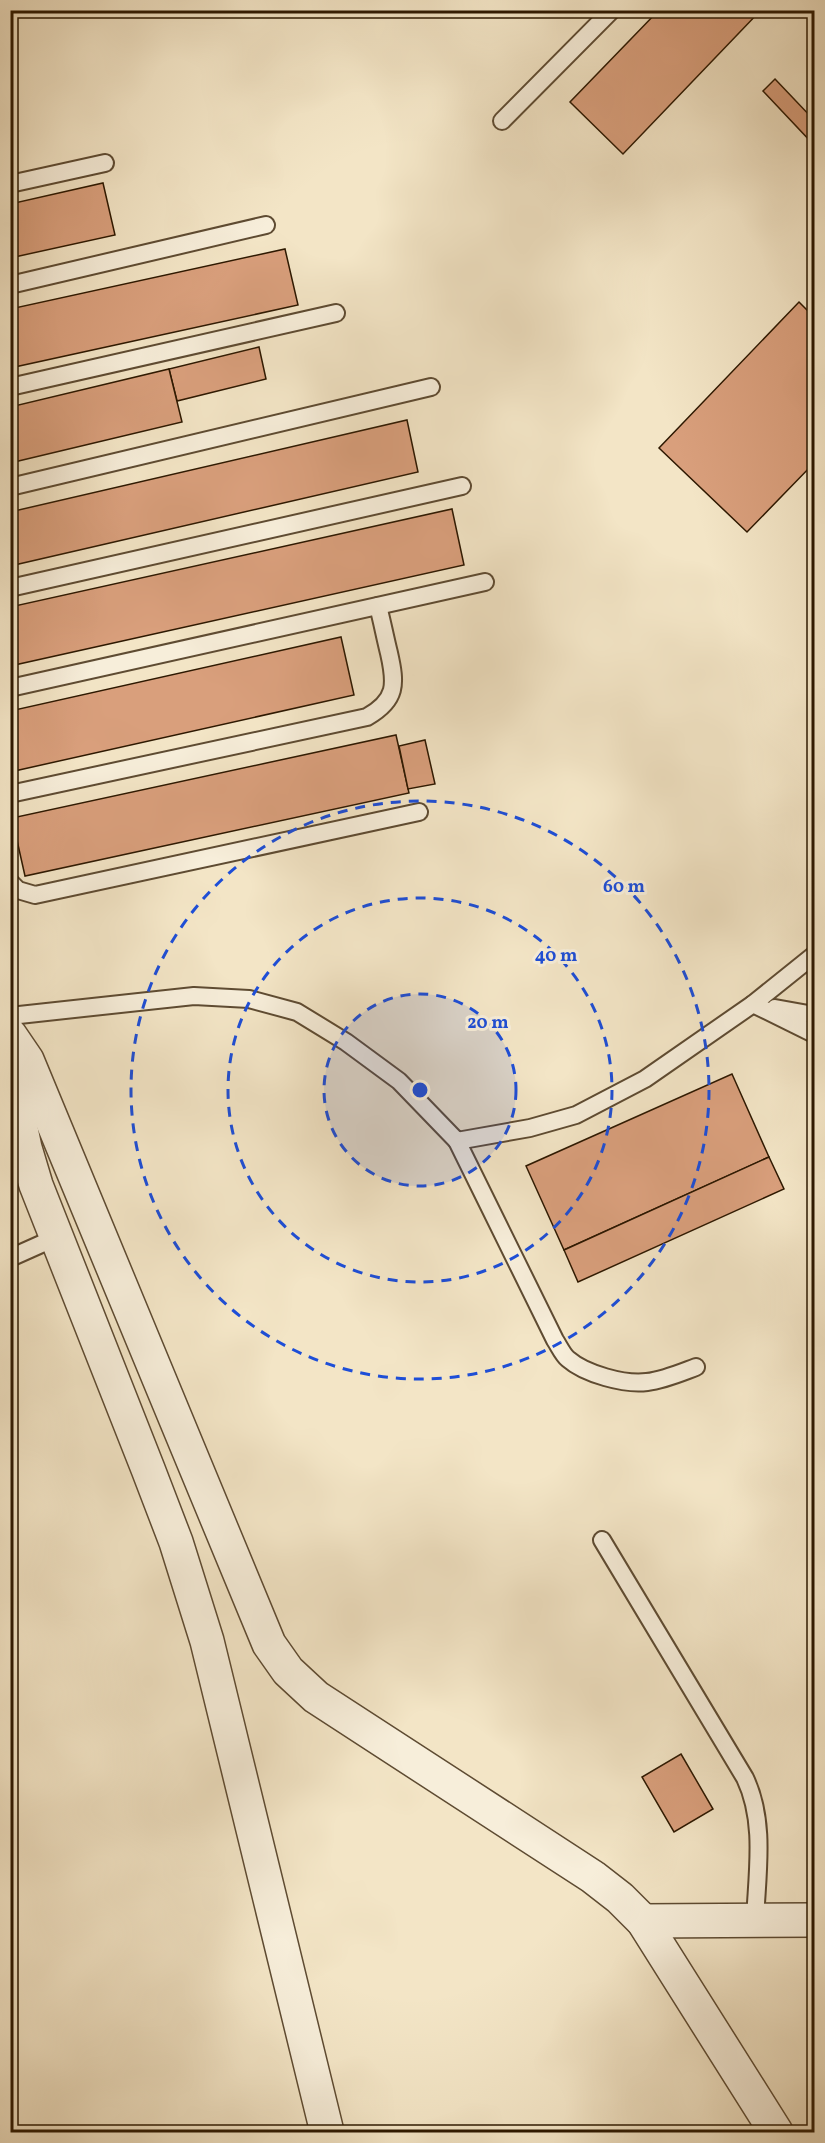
<svg xmlns="http://www.w3.org/2000/svg" width="825" height="2143" viewBox="0 0 825 2143" font-family="Vollkorn,serif">
  <style>
    .building { fill: #d99f7c; stroke: #2d1800; stroke-width: 1.5 }
    .lines { fill: none; stroke-linecap: round; stroke-linejoin: round }
    .service-casing { stroke: #5e4b32; stroke-width: 20 }
    .minor-casing { stroke: #5e4b32; stroke-width: 36 }
    .service { stroke: #f7eeda; stroke-width: 16 }
    .minor { stroke: #f7eeda; stroke-width: 33 }
    .ring { fill: none; stroke: #1d4ed8; stroke-width: 3; stroke-dasharray: 10 8 }
    .centre { fill: #1d4ed8; stroke: #f7eeda; stroke-width: 3 }
    .ring-label { font-size: 18px; text-anchor: middle; font-weight: bold; fill: #1d4ed8; stroke: #f7eeda; stroke-width: 6; stroke-linejoin: round; paint-order: stroke }
  </style>
  <rect width="100%" height="100%" fill="#f3e5c6"/>
  <filter id="stains"><feTurbulence type="fractalNoise" baseFrequency=".00333" numOctaves="4"/><feColorMatrix values="0 0 0 0 .2 0 0 0 0 .09 0 0 0 0 .02 0 0 0 .5 -.17"/></filter>
  <radialGradient id="worn" r=".72"><stop offset=".6" stop-color="#630" stop-opacity="0"/><stop offset="1" stop-color="#630" stop-opacity=".3"/></radialGradient>
  <g class="building">
    <polygon points="659,10 761,10 623,154 570,102"/>
    <polygon points="775,79 814,120 814,145 763,91"/>
    <polygon points="103,183 115,235 10,258 10,204"/>
    <polygon points="285,249 298,305 10,368 10,309"/>
    <polygon points="799,302 814,317 814,463 747,532 659,448"/>
    <polygon points="259,347 266,379 177,401 169,369"/>
    <polygon points="169,369 182,422 10,463 10,407"/>
    <polygon points="407,420 418,472 10,566 10,512"/>
    <polygon points="452,509 464,565 10,666 10,607"/>
    <polygon points="341,637 354,695 10,772 10,711"/>
    <polygon points="396,735 409,793 25,876 12,818"/>
    <polygon points="425,740 435,784 408,789 399,746"/>
    <polygon points="732,1074 769,1157 564,1250 526,1166"/>
    <polygon points="769,1157 784,1189 578,1282 564,1250"/>
    <polygon points="681,1754 713,1809 674,1832 642,1777"/>
  </g>
  <g class="lines">
    <defs>
      <g id="service">
        <polyline points="502,121 612,10"/>
        <polyline points="10,184 105,163"/>
        <polyline points="10,285 266,225"/>
        <polyline points="10,387 336,313"/>
        <polyline points="10,487 431,387"/>
        <polyline points="10,588 462,486"/>
        <polyline points="10,688 485,582"/>
        <path d="M10 794 367 717C397 700 396 684 389 653 385 637 382 621 378 606"/>
        <polyline points="10,882 18,890 35,895 419,812"/>
        <polyline points="753,1004 814,1034"/>
        <polyline points="775,1008 814,1015"/>
        <polyline points="10,1016 194,996 249,999 297,1012 346,1042 399,1081 457,1141 530,1128 576,1115 645,1079 753,1004 814,955"/>
        <path d="M457 1141 555 1340C559 1346 563 1355 568 1359 585 1374 625 1385 647 1382 664 1380 680 1373 696 1367"/>
        <polyline points="10,1258 57,1237"/>
        <path d="M602 1540 745 1778C766 1822 757 1873 755 1921"/>
      </g>
      <g id="minor">
        <polyline points="10,1035 27,1060 269,1644 288,1671 316,1697 593,1877 620,1898 643,1921 776,2132"/>
        <polyline points="10,1075 25,1148 36,1185 148,1469 176,1542 207,1641 327,2132"/>
        <polyline points="643,1921 814,1920"/>
      </g>
    </defs>
    <use href="#service" class="service-casing"/>
    <use href="#minor" class="minor-casing"/>
    <use href="#service" class="service"/>
    <use href="#minor" class="minor"/>
  </g>
  <circle cx="420" cy="1090" r="96" fill="#1d4ed8" fill-opacity=".12"/>
  <g class="ring">
    <circle cx="420" cy="1090" r="96"/>
    <circle cx="420" cy="1090" r="192"/>
    <circle cx="420" cy="1090" r="289"/>
  </g>
  <circle cx="420" cy="1090" r="9" class="centre"/>
  <g class="ring-label">
    <text x="624" y="892">60 m</text>
    <text x="556" y="961">40 m</text>
    <text x="488" y="1028">20 m</text>
  </g>
  <rect width="825" height="2143" fill="none" stroke="#f3e5c6" stroke-width="36"/>
  <rect x="12" y="12" width="801" height="2119" fill="none" stroke="#2d1800" stroke-width="3"/>
  <rect x="18" y="18" width="789" height="2107" fill="none" stroke="#2d1800" stroke-width="1.5"/>
  <rect width="100%" height="100%" filter="url(#stains)"/>
  <rect width="100%" height="100%" fill="url(#worn)"/>
</svg>
